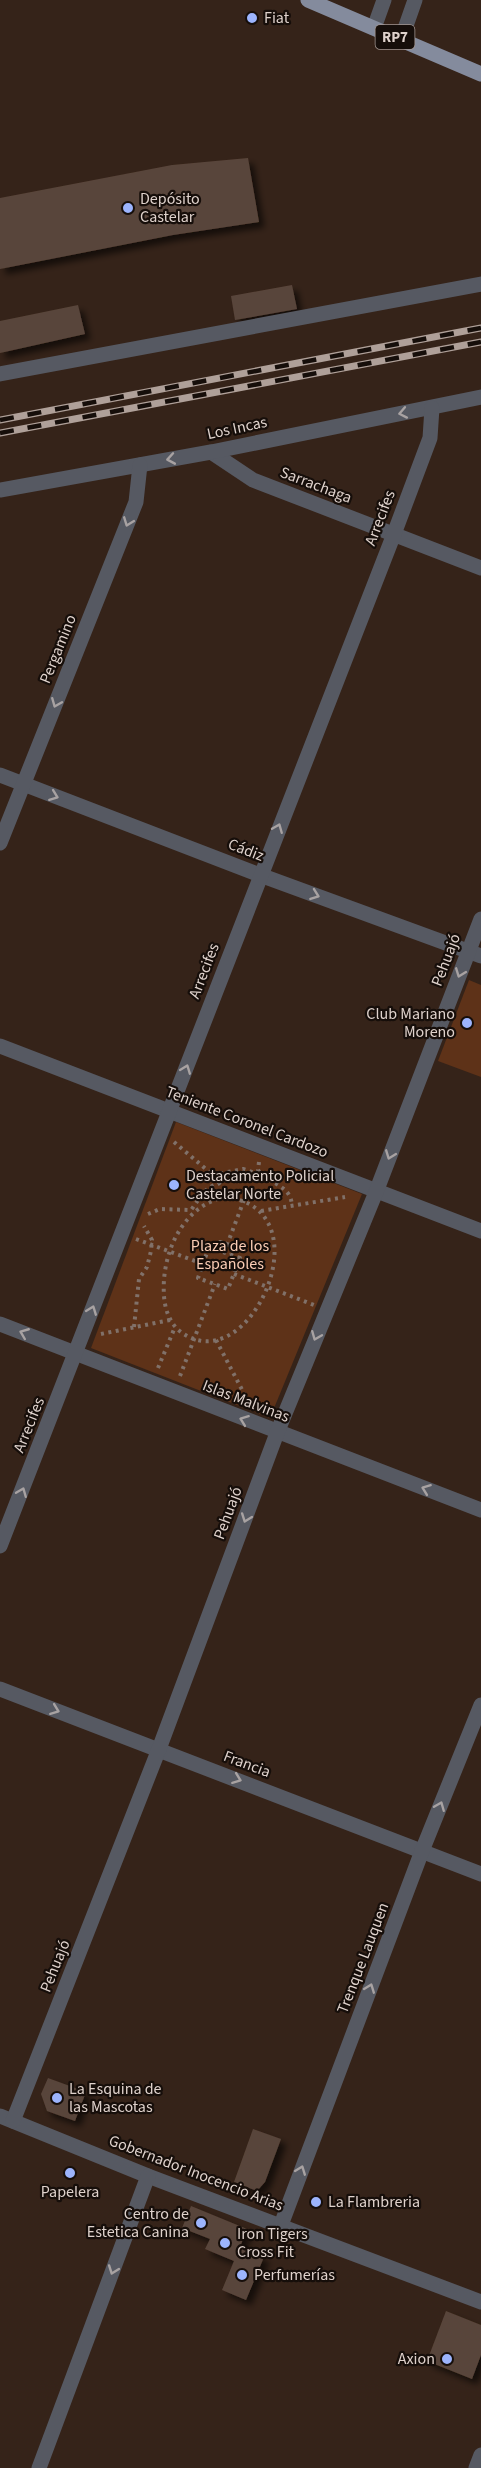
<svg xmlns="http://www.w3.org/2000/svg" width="481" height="2468" viewBox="0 0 481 2468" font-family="'Source Sans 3',sans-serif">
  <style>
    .green { fill: #5e3218 }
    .building { fill: #59453a; filter: url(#shadow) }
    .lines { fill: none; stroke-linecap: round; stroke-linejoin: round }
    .path { stroke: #817169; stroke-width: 4; stroke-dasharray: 3 4.5; stroke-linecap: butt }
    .minor { stroke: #565962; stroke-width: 15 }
    .major { stroke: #848b9d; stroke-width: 15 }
    .rail-casing { stroke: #afa099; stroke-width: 7 }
    .rail { stroke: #160e0a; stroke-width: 4.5; stroke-dasharray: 14; stroke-linecap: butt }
    .oneway { stroke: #a8a2a2 }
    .poi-dot { fill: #9cb4fd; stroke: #160e0a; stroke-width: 2 }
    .labels { text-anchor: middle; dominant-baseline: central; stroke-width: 4.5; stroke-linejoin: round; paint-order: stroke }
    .shield { fill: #160e0a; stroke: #a39792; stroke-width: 1.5 }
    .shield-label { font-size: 15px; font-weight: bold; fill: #dfd2cc }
    .poi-label { font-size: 16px; fill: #dfd2cc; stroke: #160e0a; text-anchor: start }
    .street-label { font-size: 16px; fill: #dfd2cc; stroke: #160e0a }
    .park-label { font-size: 16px; fill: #fbcdb5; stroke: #160e0a }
  </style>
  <defs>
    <filter id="shadow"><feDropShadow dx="5.5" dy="5.5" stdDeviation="3" flood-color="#0009"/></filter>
  </defs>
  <rect width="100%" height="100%" fill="#352319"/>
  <g class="green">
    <polygon points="469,980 481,985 481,1077 438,1061"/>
    <polygon points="176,1122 362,1194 270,1418 91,1348"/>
  </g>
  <g class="building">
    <polygon points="248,158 259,222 173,235 0,269 0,198 172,165"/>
    <polygon points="292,285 297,309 235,320 231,296"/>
    <polygon points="78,305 85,334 0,353 0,321"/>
    <polygon points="48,2078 86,2092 75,2121 47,2111 41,2094"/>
    <polygon points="253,2129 281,2139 265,2182 257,2191 234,2182"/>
    <polygon points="191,2206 247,2229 240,2247 264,2257 246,2300 222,2290 234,2261 205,2249 210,2239 182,2228"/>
    <polygon points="446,2311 481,2325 481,2355 472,2379 427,2361"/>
  </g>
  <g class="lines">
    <g class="path">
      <polyline points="174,1142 213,1175 230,1197"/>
      <path d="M259 1162 258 1170C269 1185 291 1184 292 1206"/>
      <polyline points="213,1175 243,1169 261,1175"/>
      <path d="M225 1197C328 1208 249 1383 181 1332 170 1324 165 1310 164 1296 161 1256 181 1206 225 1197Z"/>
      <polyline points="261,1211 345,1197"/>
      <path d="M148 1214 160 1209 191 1210C201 1197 203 1188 220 1183"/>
      <polyline points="136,1239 203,1264"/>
      <polyline points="227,1245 244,1200"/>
      <polygon points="209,1247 240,1258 228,1289 198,1278"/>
      <polyline points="217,1249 220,1242 234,1247 231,1255"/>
      <polyline points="234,1274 314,1305"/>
      <polyline points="134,1327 139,1279 147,1267 151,1251 152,1240 144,1226"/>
      <polyline points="101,1334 170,1320"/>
      <polyline points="216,1340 249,1403"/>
      <polyline points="158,1368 175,1327"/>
      <polyline points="180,1376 215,1284"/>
    </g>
    <g class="minor">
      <polyline points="374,28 384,0"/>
      <polyline points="401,40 415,0"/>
      <polyline points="0,374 481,284"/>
      <polyline points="211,452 253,480 481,568"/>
      <polyline points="0,490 211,452 481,397"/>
      <polyline points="0,775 260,875 481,956"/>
      <polyline points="0,843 130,517 136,502 140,465"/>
      <polyline points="0,1046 481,1231"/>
      <polyline points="0,1324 481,1510"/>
      <polyline points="0,1546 394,534 430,438 432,408"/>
      <polyline points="0,1689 481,1874"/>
      <polyline points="0,2116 148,2176 481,2302"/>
      <polyline points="13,2121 159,1749 277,1433 376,1192 481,919"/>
      <polyline points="281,2225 422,1851 481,1705"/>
      <polyline points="39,2468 148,2176"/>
      <polyline points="476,2468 481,2455"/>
    </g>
    <polyline class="major" points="308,0 481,74"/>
    <defs>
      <g id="rail">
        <polyline points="0,420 481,328"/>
        <polyline points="0,433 481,342"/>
      </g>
    </defs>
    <use href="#rail" class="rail-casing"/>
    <use href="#rail" class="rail"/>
  </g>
  <defs><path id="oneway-chevron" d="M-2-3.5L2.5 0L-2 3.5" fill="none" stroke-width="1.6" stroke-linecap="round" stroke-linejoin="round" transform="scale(1.5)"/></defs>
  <g class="oneway">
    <use href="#oneway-chevron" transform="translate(403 413) rotate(169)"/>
    <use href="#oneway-chevron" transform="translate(171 459) rotate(170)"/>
    <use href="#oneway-chevron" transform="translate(128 522) rotate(111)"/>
    <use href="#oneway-chevron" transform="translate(56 703) rotate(112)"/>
    <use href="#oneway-chevron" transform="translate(54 796) rotate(21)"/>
    <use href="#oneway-chevron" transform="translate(278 828) rotate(-68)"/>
    <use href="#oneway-chevron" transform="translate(315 895) rotate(20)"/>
    <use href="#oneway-chevron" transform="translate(460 973) rotate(111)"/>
    <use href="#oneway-chevron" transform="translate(186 1069) rotate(-69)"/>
    <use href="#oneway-chevron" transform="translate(390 1155) rotate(111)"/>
    <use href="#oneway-chevron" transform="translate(92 1310) rotate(-69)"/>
    <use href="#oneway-chevron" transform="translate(24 1333) rotate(-158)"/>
    <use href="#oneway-chevron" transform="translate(316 1336) rotate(112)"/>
    <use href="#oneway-chevron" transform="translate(244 1420) rotate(-159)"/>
    <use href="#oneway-chevron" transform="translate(426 1489) rotate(-159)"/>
    <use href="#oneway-chevron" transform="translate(22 1492) rotate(-68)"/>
    <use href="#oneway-chevron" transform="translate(246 1518) rotate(110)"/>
    <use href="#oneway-chevron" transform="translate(55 1710) rotate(21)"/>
    <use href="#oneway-chevron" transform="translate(237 1779) rotate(21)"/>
    <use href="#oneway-chevron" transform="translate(440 1806) rotate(-68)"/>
    <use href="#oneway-chevron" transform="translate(370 1988) rotate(-69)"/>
    <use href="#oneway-chevron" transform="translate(301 2170) rotate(-69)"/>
    <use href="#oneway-chevron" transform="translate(113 2270) rotate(110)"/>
  </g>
  <g class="poi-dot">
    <circle cx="252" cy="18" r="6"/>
    <circle cx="128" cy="208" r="6"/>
    <circle cx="467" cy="1023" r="6"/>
    <circle cx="174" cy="1185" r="6"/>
    <circle cx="57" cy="2098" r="6"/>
    <circle cx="70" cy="2173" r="6"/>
    <circle cx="316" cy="2202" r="6"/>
    <circle cx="201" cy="2223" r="6"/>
    <circle cx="225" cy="2243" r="6"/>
    <circle cx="242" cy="2275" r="6"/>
    <circle cx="447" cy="2359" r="6"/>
  </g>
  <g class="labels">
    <rect class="shield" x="375.5" y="25" width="39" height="24" rx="4.5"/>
    <g class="shield-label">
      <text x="395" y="37">RP7</text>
    </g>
    <g class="poi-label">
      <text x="264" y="18">Fiat</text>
      <text x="140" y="199">Depósito<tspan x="140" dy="18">Castelar</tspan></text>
      <text x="455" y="1014" text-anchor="end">Club Mariano<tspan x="455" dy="18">Moreno</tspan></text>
      <text x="186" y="1176">Destacamento Policial<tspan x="186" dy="18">Castelar Norte</tspan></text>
      <text x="69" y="2089">La Esquina de<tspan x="69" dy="18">las Mascotas</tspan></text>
      <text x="70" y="2192" text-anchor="middle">Papelera</text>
      <text x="328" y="2202">La Flambreria</text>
      <text x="189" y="2214" text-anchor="end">Centro de<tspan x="189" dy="18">Estetica Canina</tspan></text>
      <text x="237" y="2234">Iron Tigers<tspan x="237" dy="18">Cross Fit</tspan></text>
      <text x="254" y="2275">Perfumerías</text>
      <text x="435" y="2359" text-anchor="end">Axion</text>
    </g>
    <g class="street-label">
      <text transform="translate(237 428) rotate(-12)">Los Incas</text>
      <text transform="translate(316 485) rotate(21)">Sarrachaga</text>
      <text transform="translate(380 518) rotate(-69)">Arrecifes</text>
      <text transform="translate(58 649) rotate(-68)">Pergamino</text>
      <text transform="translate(246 850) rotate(21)">Cádiz</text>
      <text transform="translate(446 960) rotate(-69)">Pehuajó</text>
      <text transform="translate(204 971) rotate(-69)">Arrecifes</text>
      <text transform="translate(247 1122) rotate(21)">Teniente Coronel Cardozo</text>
      <text transform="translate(246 1401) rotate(21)">Islas Malvinas</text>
      <text transform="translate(29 1425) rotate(-68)">Arrecifes</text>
      <text transform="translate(228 1513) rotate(-70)">Pehuajó</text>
      <text transform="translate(247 1764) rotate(21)">Francia</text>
      <text transform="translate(363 1958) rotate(-69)">Trenque Lauquen</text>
      <text transform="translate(55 1966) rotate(-68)">Pehuajó</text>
      <text transform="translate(196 2173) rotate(21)">Gobernador Inocencio Arias</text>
    </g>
    <g class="park-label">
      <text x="230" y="1246">Plaza de los<tspan x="230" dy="18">Españoles</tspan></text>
    </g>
  </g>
</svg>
